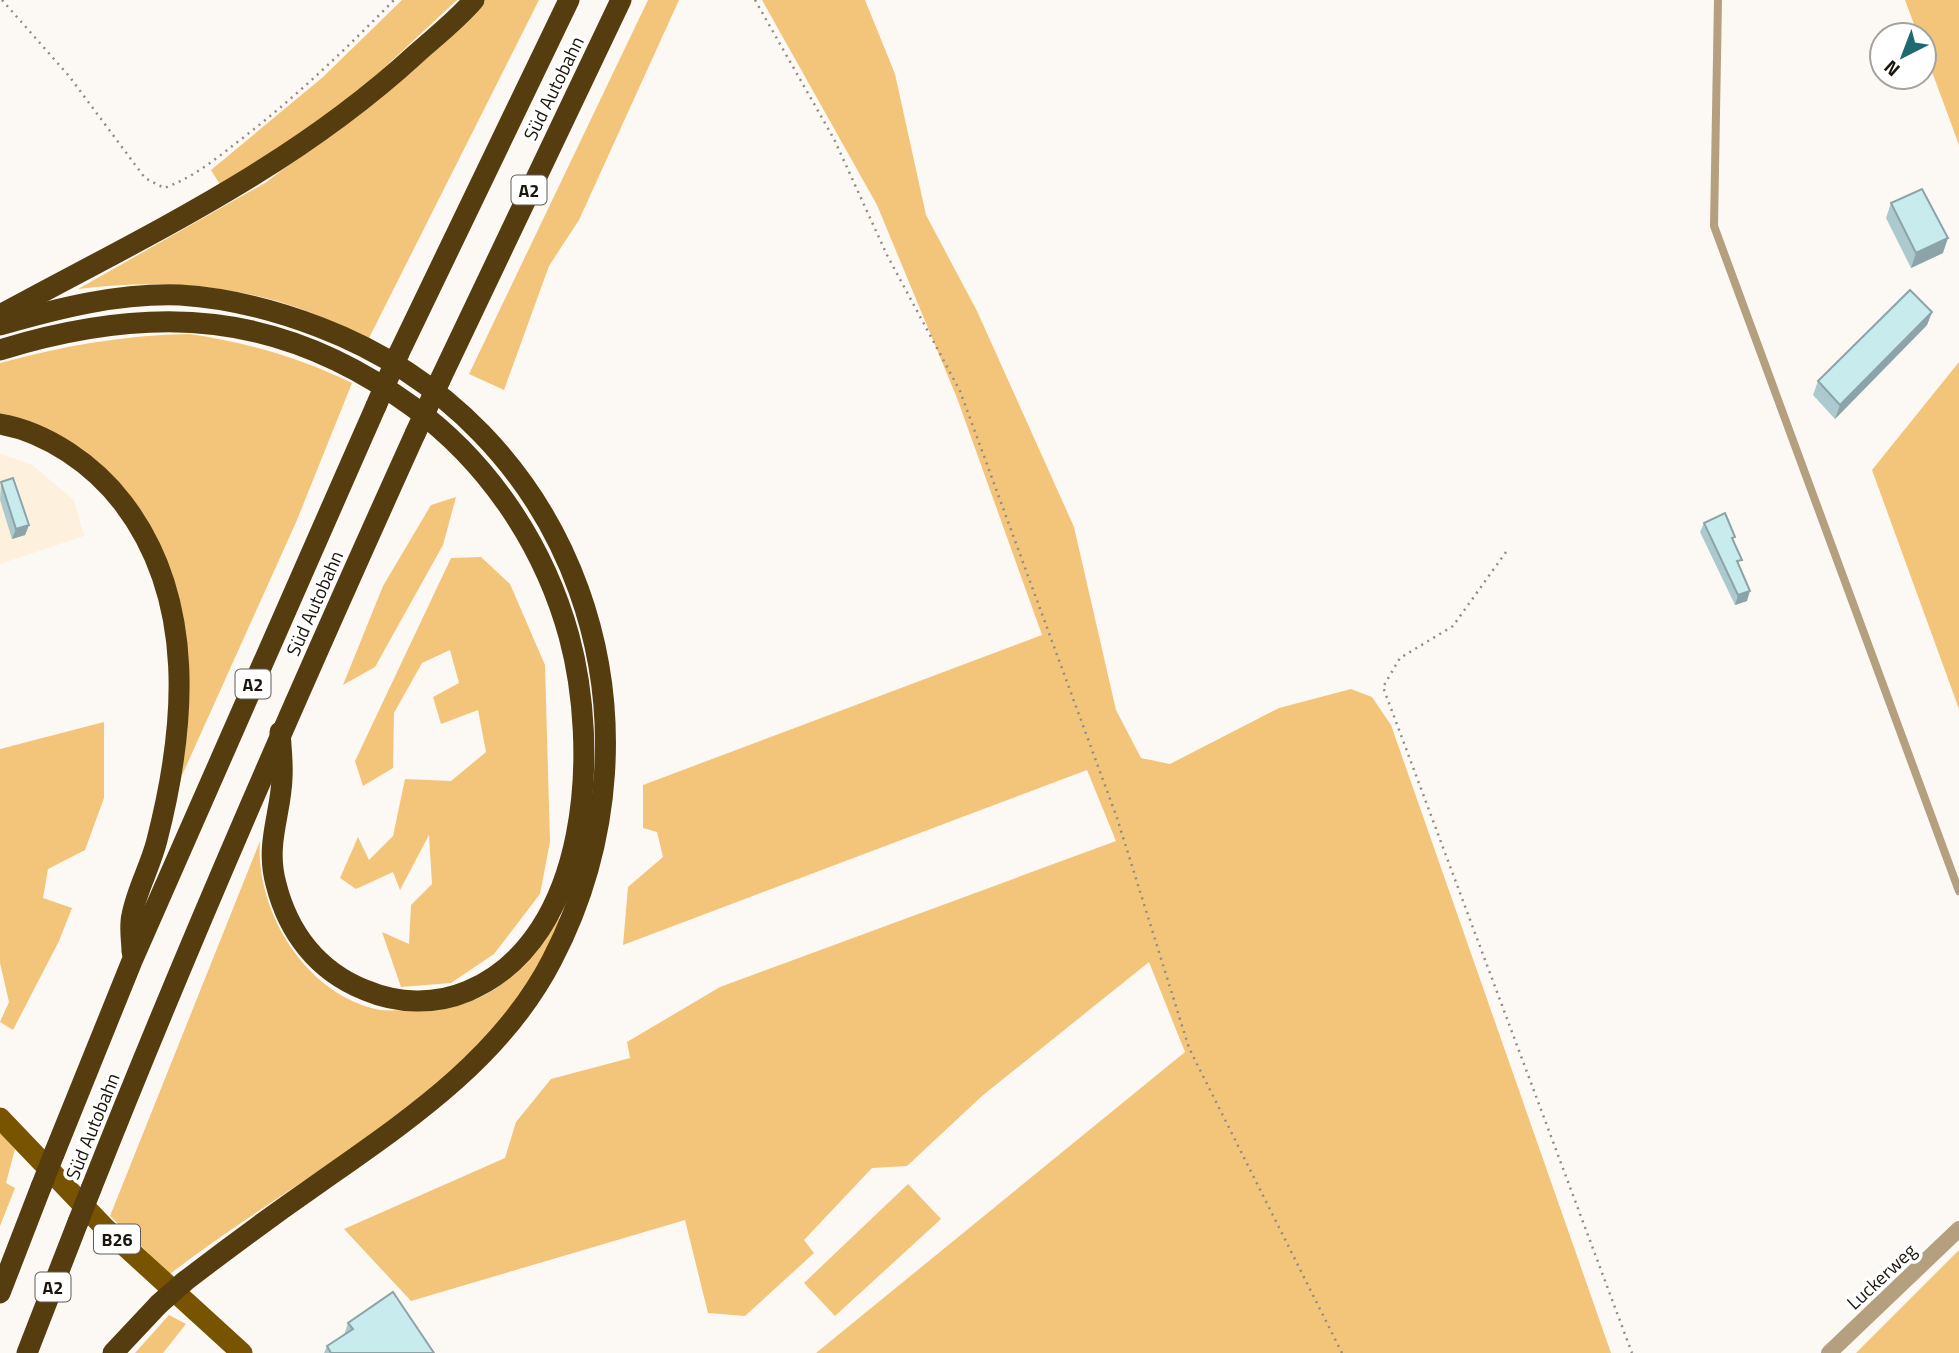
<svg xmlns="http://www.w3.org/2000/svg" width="1959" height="1353" viewBox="0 0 1959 1353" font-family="'Titillium Web',sans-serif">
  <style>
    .built { fill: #fdf1de }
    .green { fill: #f3c57a }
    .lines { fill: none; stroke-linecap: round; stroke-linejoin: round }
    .path { stroke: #908c85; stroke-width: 2.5; stroke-dasharray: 2 5; stroke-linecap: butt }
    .lane { stroke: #b49f7e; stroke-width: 8 }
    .street { stroke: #b49f7e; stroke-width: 16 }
    .primary { stroke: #785300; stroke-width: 21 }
    .highway { stroke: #563d10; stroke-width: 21 }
    .highway-bridge { stroke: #563d10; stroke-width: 21 }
    .wall { fill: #accacd }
    .shaded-wall { fill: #8ca4a7 }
    .building { fill: #c8ebee; stroke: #8ca4a7; stroke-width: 2 }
    .labels { text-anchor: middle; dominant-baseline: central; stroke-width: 7; stroke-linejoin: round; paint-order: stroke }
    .shield { fill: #fff; stroke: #5f5c56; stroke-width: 2 }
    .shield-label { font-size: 18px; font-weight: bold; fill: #1b160d }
    .street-label { font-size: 19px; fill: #1b160d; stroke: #fff }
  </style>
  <rect width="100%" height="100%" fill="#fcf9f4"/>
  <polygon class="built" points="0,453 32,465 74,500 84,536 0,564"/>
  <g class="green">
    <polygon points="402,0 457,0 370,81 325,117 221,186 211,170 323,77"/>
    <path d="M483 0H539L368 340C278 288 180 276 78 289L265 183 399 82Z"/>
    <polygon points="648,0 679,0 579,220 549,266 504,390 469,374"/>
    <polygon points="762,0 865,0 895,74 926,215 977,311 1074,527 1116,710 1141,758 1170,764 1279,708 1351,689 1372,697 1391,725 1611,1353 816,1353 1185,1052 1149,962 982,1096 907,1166 872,1168 804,1240 814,1253 745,1316 708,1313 685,1220 411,1301 344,1229 505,1158 516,1122 551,1079 630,1058 627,1042 720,987 1116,841 1087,770 623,945 628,887 663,857 657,832 643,828 643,785 1042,635 957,398 877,205"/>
    <polygon points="1905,0 1959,0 1959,145 1924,50 1924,35 1918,35"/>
    <path d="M190 334C248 343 299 357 352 383L297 520 179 782 181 610 123 489 0 415V363C63 346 124 335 190 334Z"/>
    <polygon points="1959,362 1959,709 1872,470"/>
    <polygon points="456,497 443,545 375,667 343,685 383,586 431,505"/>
    <polygon points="481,557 510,584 545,665 550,842 540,894 494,954 451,983 401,987 382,932 409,944 411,905 432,884 429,835 400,890 393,872 356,889 340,878 358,837 369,860 393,836 405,779 451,781 486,752 478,710 441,724 433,697 459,683 450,650 422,663 394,713 393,768 363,786 355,761 451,558"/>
    <polygon points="104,722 104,798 85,850 48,869 43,898 72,908 59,941 13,1030 0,1022 9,1002 0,963 0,749"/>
    <path d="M260 841C255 912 307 996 380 1010 390 1011 402 1010 412 1010 437 1010 462 1007 485 995 516 978 538 948 556 918L562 919C556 933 550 949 542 962 456 1104 296 1176 170 1274L110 1216Z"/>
    <polygon points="0,1133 15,1149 6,1183 15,1188 0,1226"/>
    <polygon points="908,1184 941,1219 835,1316 804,1283"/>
    <polygon points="1959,1250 1959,1353 1856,1353"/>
    <polygon points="169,1315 186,1324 163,1353 135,1353"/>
  </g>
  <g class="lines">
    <g class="path">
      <path d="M2 0 69 76 145 178 164 188C195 177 218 157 244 137 298 95 347 48 394 0"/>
      <polyline points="755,0 834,139 887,255 960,391 1117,818 1189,1048 1342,1353"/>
      <polyline points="1506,552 1453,626 1400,658 1383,687 1632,1353"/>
    </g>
    <polyline class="lane" points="1718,0 1714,226 1959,891"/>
    <polyline class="street" points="1829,1353 1959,1229"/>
    <polyline class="primary" points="0,1118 105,1228 242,1353"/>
    <g class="highway">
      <path d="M0 315C147 235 291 169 416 54 435 37 457 20 474 0"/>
      <path d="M0 325C59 308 118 293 180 295 227 298 275 310 319 327 576 425 677 719 552 960 501 1059 407 1121 319 1183 273 1215 228 1248 184 1282"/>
      <path d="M0 350C153 303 281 310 413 407 489 463 544 545 569 636 599 747 592 938 468 991 435 1005 398 1004 365 990 317 971 288 932 276 884 265 844 281 814 282 778 283 763 281 747 280 732"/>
      <polyline points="399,353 569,0"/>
      <polyline points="440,380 621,0"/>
      <path d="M0 424C47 432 94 465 123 503 197 600 186 727 157 840 151 865 137 889 132 915 129 927 132 941 132 952"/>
      <polyline points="54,1154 132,961 376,406"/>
      <path d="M91 1189C192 934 302 684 415 434"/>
      <polyline points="0,1293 41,1187"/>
      <polyline points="27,1353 78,1222"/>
      <polyline points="113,1353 159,1304"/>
    </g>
    <g class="highway-bridge">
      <polyline points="376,406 399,353"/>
      <polyline points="415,434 440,380"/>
      <polyline points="41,1187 54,1154"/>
      <polyline points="78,1222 91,1189"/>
      <polyline points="159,1304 184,1282"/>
    </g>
  </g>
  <g class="wall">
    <polygon points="1891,203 1943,253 1911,268 1886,218"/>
    <polygon points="1932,312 1927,325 1835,419 1813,395 1818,381"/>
    <polygon points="1,482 29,525 25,535 12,539 0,500"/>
    <polygon points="1704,523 1734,541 1747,601 1735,605 1700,532"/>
    <polygon points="348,1323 434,1353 324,1353 327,1346 344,1335"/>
  </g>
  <g class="shaded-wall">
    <polygon points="1948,238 1943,253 1911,268 1916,253"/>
    <polygon points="1932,312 1927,325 1835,419 1840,405"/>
    <polygon points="29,525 25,535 12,539 16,529"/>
    <polygon points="1750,591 1747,601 1735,605 1738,595"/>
  </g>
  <g class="building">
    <polygon points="1922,189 1948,238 1916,253 1891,203"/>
    <polygon points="1910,290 1932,312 1840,405 1818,381"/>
    <polygon points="13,478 29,525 16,529 1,482"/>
    <polygon points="1725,513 1735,537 1732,538 1742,560 1737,561 1750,591 1738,595 1704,523"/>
    <polygon points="393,1292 434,1353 331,1353 327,1346 353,1329 348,1323"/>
  </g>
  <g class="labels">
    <g class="shield">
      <rect x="511.5" y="175.5" width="35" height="29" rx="5"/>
      <rect x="235.5" y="669.5" width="35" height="29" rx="5"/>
      <rect x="94" y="1224.5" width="46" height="29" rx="5"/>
      <rect x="35.5" y="1272.5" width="35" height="29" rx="5"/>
    </g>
    <g class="shield-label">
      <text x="529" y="190">A2</text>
      <text x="253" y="684">A2</text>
      <text x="117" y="1239">B26</text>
      <text x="53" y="1287">A2</text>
    </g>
    <g class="street-label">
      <text transform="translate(553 88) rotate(-64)">Süd Autobahn</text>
      <text transform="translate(314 603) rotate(-66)">Süd Autobahn</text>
      <text transform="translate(92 1126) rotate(-68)">Süd Autobahn</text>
      <text transform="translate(1881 1276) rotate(-43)">Luckerweg</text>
    </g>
  </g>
  <g transform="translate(1903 56) rotate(222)"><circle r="33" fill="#ffffff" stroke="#a4a29e" stroke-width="2"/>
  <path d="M0-5L12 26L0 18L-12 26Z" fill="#1e6a70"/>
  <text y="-10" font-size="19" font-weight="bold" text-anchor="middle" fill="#1b160d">N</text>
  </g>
</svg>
